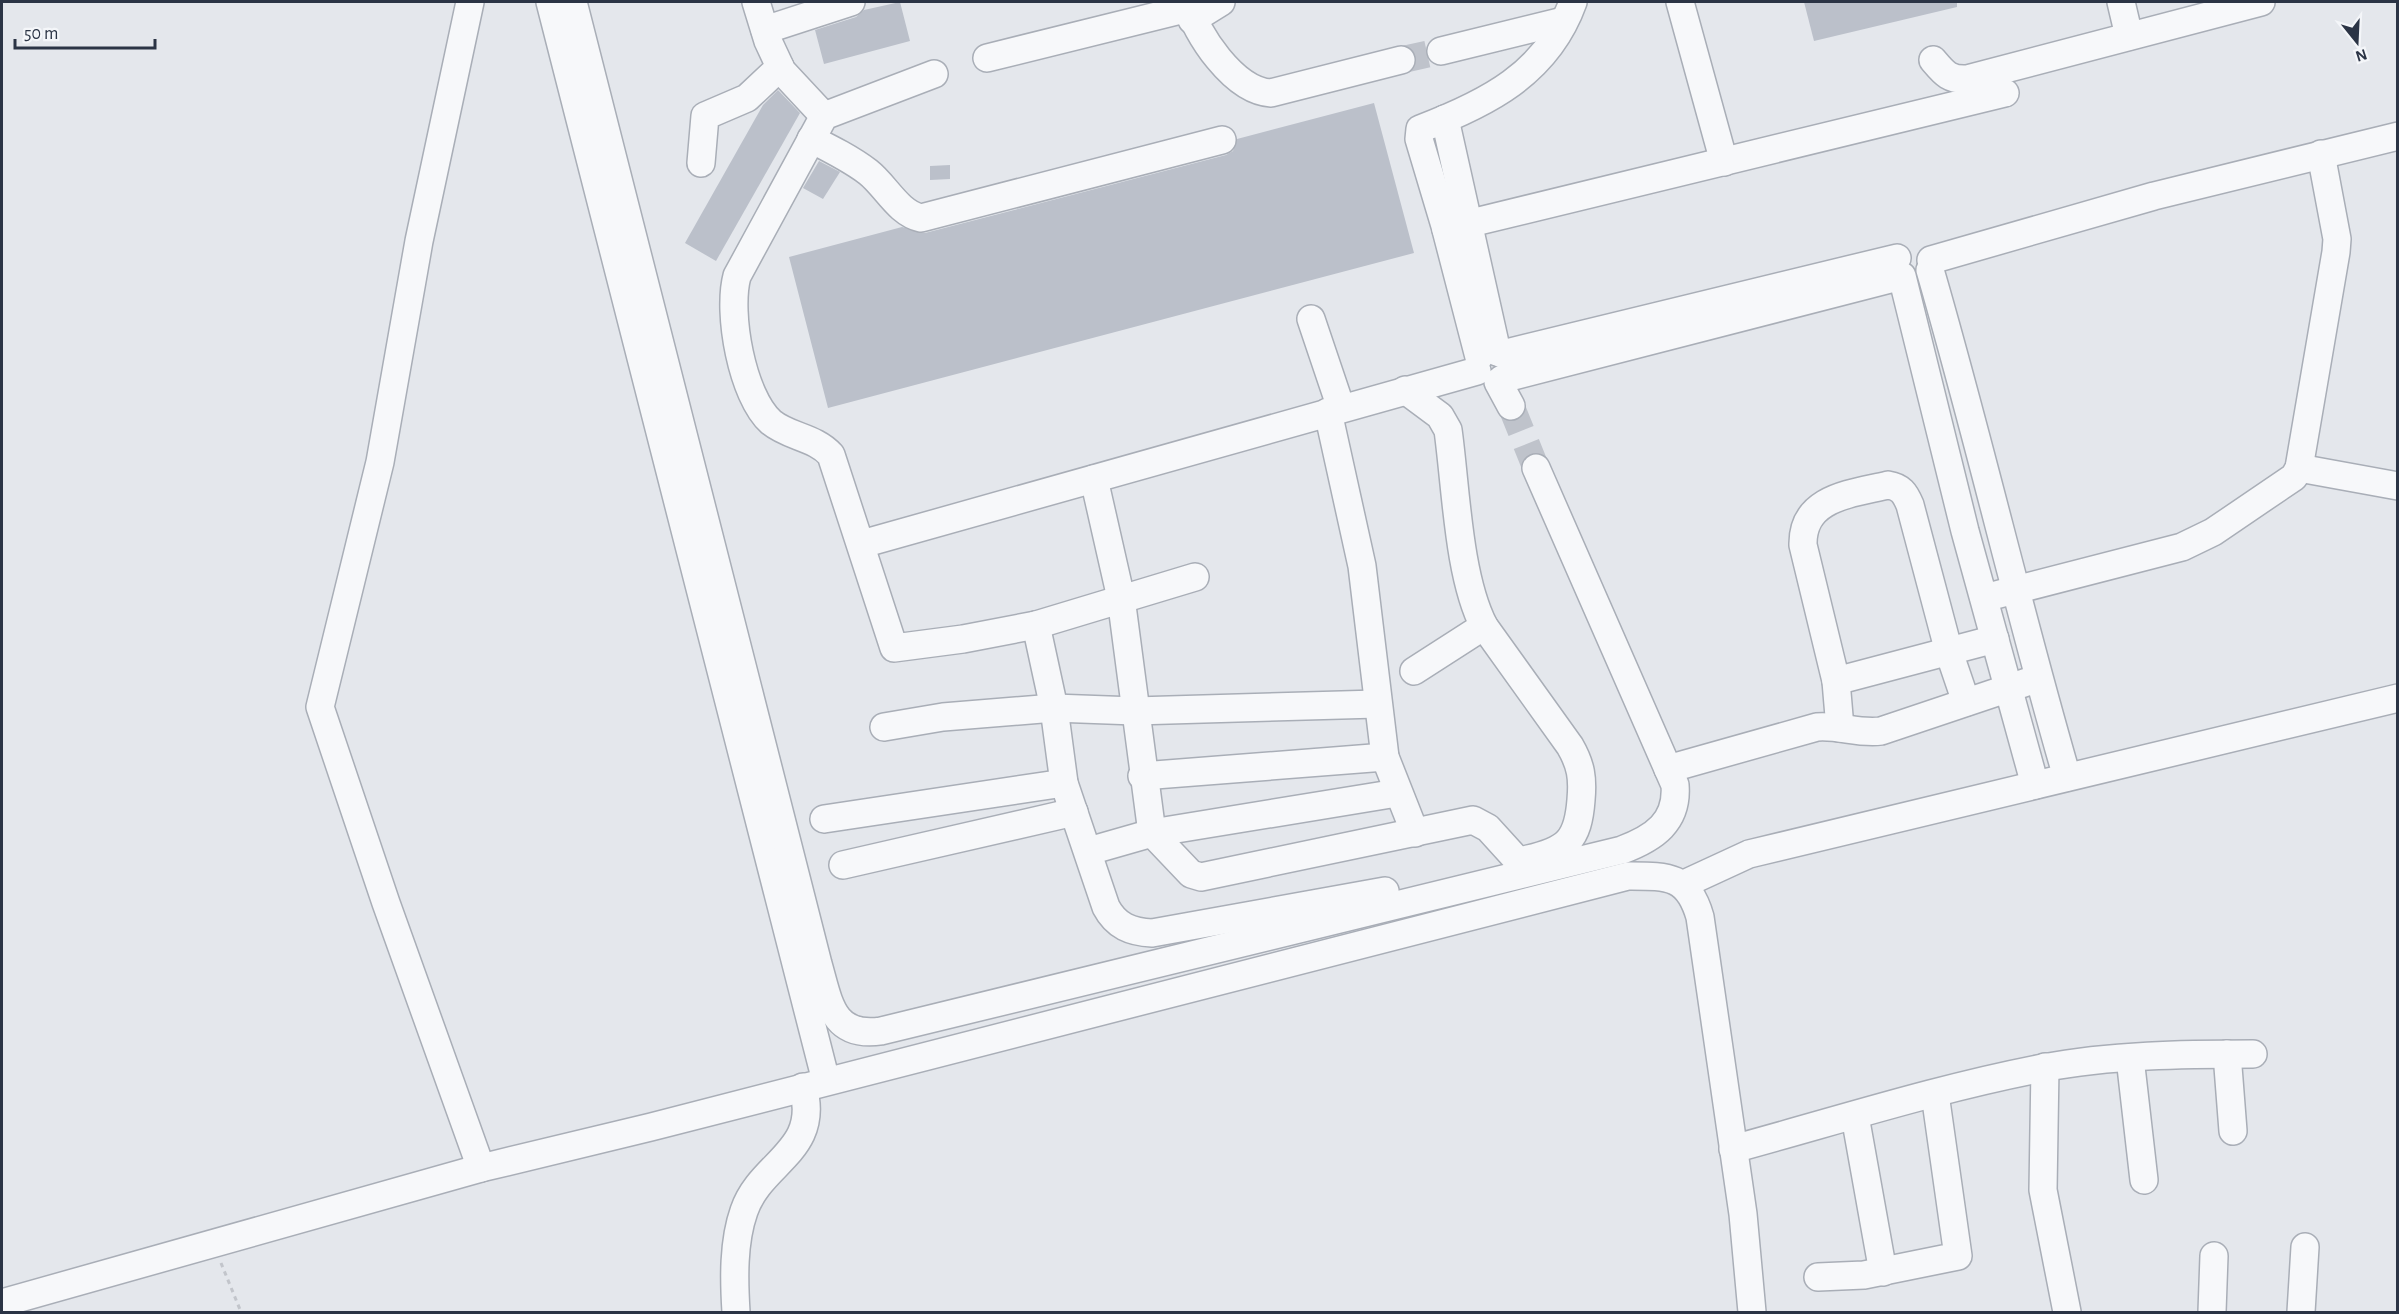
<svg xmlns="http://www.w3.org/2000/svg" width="2399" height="1314" viewBox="0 0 2399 1314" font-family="'Alegreya Sans',sans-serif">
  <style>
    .building { fill: #bbc0ca }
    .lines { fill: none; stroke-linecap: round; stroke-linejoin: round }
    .minor-tunnel { stroke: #bfc3cb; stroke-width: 27; stroke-dasharray: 27 14; stroke-linecap: butt }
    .minor-casing { stroke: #a9aeb7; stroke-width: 30 }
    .path { stroke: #c2c5cb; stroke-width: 3; stroke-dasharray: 4.5 4.5; stroke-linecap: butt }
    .minor { stroke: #f7f8fa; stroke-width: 27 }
  </style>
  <rect width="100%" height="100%" fill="#e4e7ec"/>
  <g class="building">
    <polygon points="900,2 910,41 824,64 815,30 856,17 864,10"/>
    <polygon points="1804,2 1957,2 1957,7 1814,41"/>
    <polygon points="778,90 800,113 716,261 685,243 763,105"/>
    <polygon points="1374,103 1414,253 828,408 789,257 902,227 925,233 1226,155 1233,151 1237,139"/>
    <polygon points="819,161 840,172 823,199 803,188"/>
    <polygon points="950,165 950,179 930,180 930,166"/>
  </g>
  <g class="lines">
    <g class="minor-tunnel">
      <polyline points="1401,60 1441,51"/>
      <polyline points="1511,406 1536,468"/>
    </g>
    <defs>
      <g id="minor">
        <polyline points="470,2 419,241 380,462 320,707 386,903 481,1168"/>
        <polyline points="550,2 826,1081"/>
        <path d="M573 2 818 964C829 1002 832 1038 881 1031L1622 850C1654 838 1678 822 1675 785L1536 468"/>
        <polyline points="756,2 768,41 782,71 824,116"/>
        <path d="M1187 2C1196 34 1234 91 1271 93L1401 60"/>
        <polyline points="1680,2 1724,162"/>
        <polyline points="2121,2 2129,36"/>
        <polyline points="1192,20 1221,2"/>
        <polyline points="765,30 851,2"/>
        <polyline points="1441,51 1563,21"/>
        <polyline points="987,58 1189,8"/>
        <path d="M1933 60C1944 73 1949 80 1967 79L2261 2"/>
        <path d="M934 74 824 116 737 276C727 313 742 396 771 422 789 437 815 437 831 455L894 648 963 639 1036 625 1195 577"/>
        <polyline points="1445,119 1497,352"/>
        <path d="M811 139C831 149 851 159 868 172 886 186 898 213 921 218L1222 140"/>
        <polyline points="701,163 705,116 747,98 780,67"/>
        <polyline points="1446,229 2005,93"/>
        <polyline points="1931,260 2154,196 2398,136"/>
        <path d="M1930 270C1979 438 2018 609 2067 777"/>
        <polyline points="1311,319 1341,408"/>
        <polyline points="1502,354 1897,258"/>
        <path d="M1479 357 1445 226 1419 139 1420 129C1486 104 1547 74 1573 2"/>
        <polyline points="1502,379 1902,276 1965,531 2035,785"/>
        <polyline points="1498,382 1511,406"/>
        <path d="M1405 390 1440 416 1448 430C1456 487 1458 576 1484 626L1570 746C1581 765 1583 778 1581 800 1578 840 1567 850 1528 859"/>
        <polyline points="1328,412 1362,566 1385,757 1415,833"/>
        <polyline points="2299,468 2398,486"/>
        <polyline points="1094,479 1121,598 1152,833 1191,874 1201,877 1473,820 1488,828 1518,861"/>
        <polyline points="862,544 1477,371"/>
        <polyline points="1984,598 2182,547 2213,532 2294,477 2299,468 2336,252 2337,239 2321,154"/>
        <path d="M1036 625 1054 708 1064 783 1106 907C1116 926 1131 932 1152 933L1385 891"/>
        <polyline points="1414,671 1484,626"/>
        <polyline points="1836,681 1995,639"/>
        <polyline points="884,727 943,717 1054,708 1135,711 1377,704"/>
        <path d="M1840 728 1836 681 1803 545C1802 497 1851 494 1888 485 1901 487 1905 493 1910 505L1949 652 1966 702"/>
        <path d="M1668 769 1817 727C1839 725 1858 734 1881 731L2027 682"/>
        <polyline points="1142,776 1385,757"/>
        <polyline points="824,819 1064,783"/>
        <polyline points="1089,851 1152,833 1397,793"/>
        <polyline points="843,865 1074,812"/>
        <polyline points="1684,884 1749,854 2398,698"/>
        <polyline points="2227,1054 2233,1131"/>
        <polyline points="2130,1058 2144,1180"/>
        <polyline points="2045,1067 2043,1190 2067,1312"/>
        <polyline points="1855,1116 1883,1272"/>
        <path d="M1733 1149C1836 1121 1939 1088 2043 1068 2111 1055 2184 1054 2253 1054"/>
        <polyline points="1818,1277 1864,1275 1958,1256 1935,1094"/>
        <path d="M2 1303 481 1168 651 1127 1628 876C1668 876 1688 875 1700 917L1743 1214 1752 1312"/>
        <path d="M736 1312C734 1280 733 1242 744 1211 761 1161 821 1152 803 1087"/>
        <polyline points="2212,1312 2214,1256"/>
        <polyline points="2301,1312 2305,1247"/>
      </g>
    </defs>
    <use href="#minor" class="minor-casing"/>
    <polyline class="path" points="221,1263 241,1312"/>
    <use href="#minor" class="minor"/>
  </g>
  <rect width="2399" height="1314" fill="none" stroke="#2b3445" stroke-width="6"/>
  <g transform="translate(2357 42) rotate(162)" stroke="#f4f6f9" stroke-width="4.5" paint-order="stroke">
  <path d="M0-4.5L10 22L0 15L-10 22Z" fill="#2b3445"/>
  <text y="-9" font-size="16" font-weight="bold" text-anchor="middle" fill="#2b3445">N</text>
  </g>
  <path d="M15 39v9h140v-9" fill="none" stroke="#2b3445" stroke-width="3"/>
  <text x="24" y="39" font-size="18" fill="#2b3445" stroke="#f4f6f9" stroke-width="4.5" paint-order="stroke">50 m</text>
</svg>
